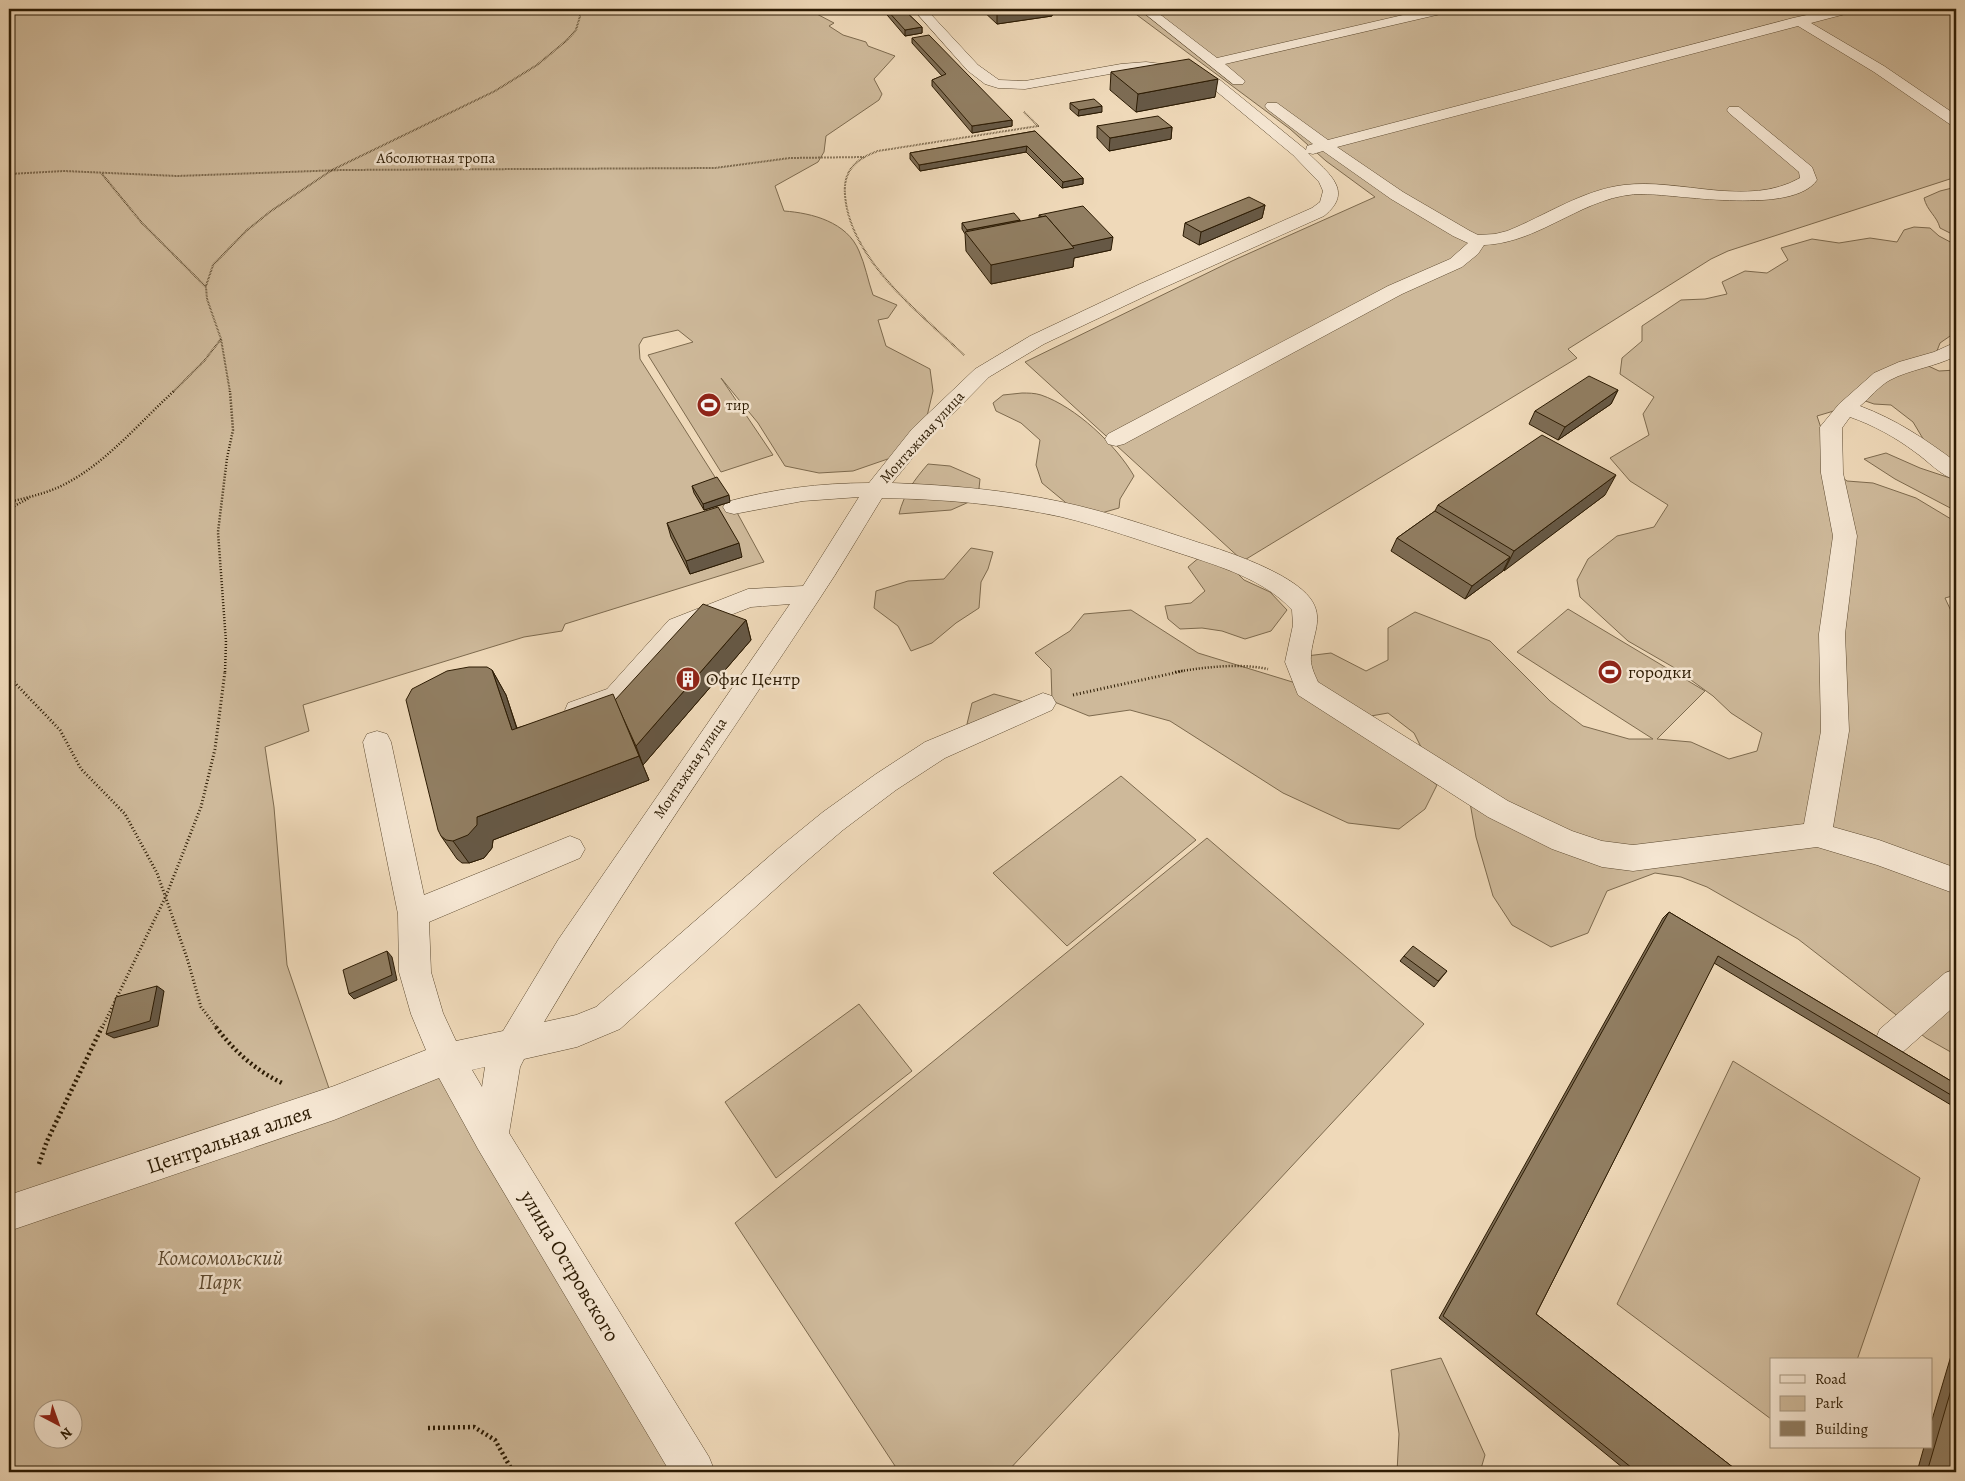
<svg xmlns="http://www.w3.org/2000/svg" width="1965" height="1481" viewBox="0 0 1965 1481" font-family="Alegreya,serif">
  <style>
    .green { fill: #ceb99a; stroke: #7d6a4e; fill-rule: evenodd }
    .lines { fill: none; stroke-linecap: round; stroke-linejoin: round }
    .minor-casing { stroke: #5d4a30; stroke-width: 1 }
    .path-far3 { stroke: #2c1b03; stroke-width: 2; stroke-dasharray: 0.5 1; stroke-linecap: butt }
    .path-far2 { stroke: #2c1b03; stroke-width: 2.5; stroke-dasharray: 1 2; stroke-linecap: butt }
    .path-far1 { stroke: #2c1b03; stroke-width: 3; stroke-dasharray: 1 2.5; stroke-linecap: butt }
    .path { stroke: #2c1b03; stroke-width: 4.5; stroke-dasharray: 2 3; stroke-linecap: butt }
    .minor { fill: #f5e6d2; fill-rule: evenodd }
    .wall { fill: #7d6c54; stroke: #2c1b03 }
    .shaded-wall { fill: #665845; stroke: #2c1b03 }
    .building { fill: #917e62; stroke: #2c1b03 }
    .labels { text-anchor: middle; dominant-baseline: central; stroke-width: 5; stroke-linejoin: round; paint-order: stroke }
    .far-street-label { font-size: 15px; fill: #2c1b03; stroke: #f5e6d2 }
    .far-poi-label { font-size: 15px; fill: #2c1b03; stroke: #f5e6d2; text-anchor: start }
    .poi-label { font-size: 18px; fill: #2c1b03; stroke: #f5e6d2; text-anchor: start }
    .near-street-label { font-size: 21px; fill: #2c1b03; stroke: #f5e6d2 }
    .near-park-label { font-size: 21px; font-style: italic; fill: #5d4a30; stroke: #f5e6d2 }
  </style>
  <rect width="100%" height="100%" fill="#efd9b9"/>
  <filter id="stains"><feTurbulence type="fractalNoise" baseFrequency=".004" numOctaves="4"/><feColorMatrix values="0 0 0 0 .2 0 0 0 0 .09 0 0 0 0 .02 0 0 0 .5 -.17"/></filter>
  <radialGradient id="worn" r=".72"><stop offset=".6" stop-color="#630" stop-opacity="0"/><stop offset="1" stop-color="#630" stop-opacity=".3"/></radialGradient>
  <g class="green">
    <path d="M9 9H823L813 12 834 23 829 26 843 35 866 42 868 46 895 56 874 79 882 94 879 100 826 136 824 152 818 162 775 186 784 211C812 213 847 222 859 251 865 264 868 281 873 295L897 305 888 318 878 320 886 346 930 369 933 391 923 433 905 453 853 471 819 473 785 466 758 423 721 378 773 455 721 472 648 355 693 342 678 330 643 338 639 345 640 359 734 507 764 562 565 624 562 631 524 637 303 705 309 731 265 747 274 807 287 965 334 1103 447 1059 694 1472H9ZM42 1408H72V1438H42Z"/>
    <polygon points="1129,9 1956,9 1956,177 1728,251 1711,259 1568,349 1577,358 1243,561 1025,362 1232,261 1375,197 1326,161 1290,129"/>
    <path d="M1956 187V236L1940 228C1937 216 1927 211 1924 198L1940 191Z"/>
    <polygon points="1914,227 1930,228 1939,236 1956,245 1956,335 1953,334 1940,343 1935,356 1922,363 1939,371 1956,370 1956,472 1952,462 1925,442 1913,422 1891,405 1874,404 1854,397 1837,410 1817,416 1829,452 1825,464 1847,481 1873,483 1916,498 1956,522 1956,595 1945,598 1952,613 1956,615 1956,1055 1926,1038 1798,939 1707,887 1681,877 1655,873 1607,891 1588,933 1551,947 1512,925 1493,896 1476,837 1469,797 1425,755 1414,733 1388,713 1354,719 1391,751 1437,785 1425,809 1399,829 1348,823 1283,793 1170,721 1130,710 1089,716 1052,701 1051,669 1035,653 1070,631 1084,614 1131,610 1198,653 1299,684 1298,657 1331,653 1366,671 1388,660 1388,628 1415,612 1490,641 1550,701 1583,726 1629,739 1653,739 1517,652 1568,609 1705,691 1657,739 1691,742 1729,759 1757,751 1762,733 1731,713 1713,696 1673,667 1628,641 1580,597 1577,580 1588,559 1617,536 1654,527 1668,505 1630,481 1610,458 1649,435 1643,414 1654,397 1620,374 1622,358 1642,341 1642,326 1681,300 1705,299 1727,294 1722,282 1745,271 1767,273 1788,260 1781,248 1812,239 1839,243 1870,238 1897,242 1904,230"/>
    <path d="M1022 393C1028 393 1035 393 1041 395 1076 407 1116 445 1134 476L1120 499 1119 508 1091 516 1074 517 1065 502 1042 483 1036 465 1040 440 1021 423 996 411 993 403 1003 395Z"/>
    <polygon points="1886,453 1920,468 1956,480 1956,511 1895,479 1864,459"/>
    <path d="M928 464 950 466 980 479 978 498 951 510 899 514C904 494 914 480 928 464Z"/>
    <polygon points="971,548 993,552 988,569 981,582 979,608 956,623 932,643 911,651 898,626 874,608 876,591 908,581 944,579"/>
    <polygon points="1201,556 1223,559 1244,580 1270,592 1287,610 1271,631 1245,639 1222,631 1202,628 1180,629 1168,619 1165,606 1191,603 1205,591 1188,567"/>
    <polygon points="994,694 1024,702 990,732 967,724 972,703"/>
    <polygon points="1121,776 1196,840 1067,946 993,873"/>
    <polygon points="1207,838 1424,1024 1007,1472 899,1472 735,1223"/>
    <polygon points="859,1004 912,1071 776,1178 725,1102"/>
    <polygon points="1733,1061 1920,1178 1857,1360 1771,1360 1771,1419 1617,1304"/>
    <polygon points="1441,1358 1485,1455 1480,1472 1397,1472 1399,1434 1391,1370"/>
  </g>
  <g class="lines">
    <defs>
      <g id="minor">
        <path d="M913 9H926L978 65 999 80 1025 81 1121 64 1146 62 1185 67 1202 71 1220 80 1306 150 1307 146 1313 144 1267 109 1265 106 1267 103H1277L1328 140 1793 18 1834 9H1854L1853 12 1811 23 1884 66 1956 115V126L1951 125 1874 72 1798 26 1337 147 1403 192 1470 231 1478 235 1495 234 1507 231C1545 216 1582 190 1624 185 1681 178 1747 208 1800 178L1799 172 1729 113 1727 110 1729 107H1739L1812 167 1817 180C1793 215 1683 195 1644 194 1586 193 1542 243 1484 245L1478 254 1462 267 1402 294 1124 444 1116 446 1108 444 1105 439 1108 434 1388 286 1450 259 1468 243 1453 236 1391 199 1323 151 1313 154 1308 153C1328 173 1355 191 1324 216L1154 292 1044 344 989 377 928 439 892 483C949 485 1006 490 1062 502 1109 512 1154 528 1200 543 1229 552 1291 573 1310 598 1325 618 1312 635 1311 656 1310 665 1314 673 1318 682L1508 801 1572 831 1602 841 1633 845 1804 824 1821 731 1819 634 1833 536 1821 473 1820 427 1839 404 1874 373 1899 362 1934 352 1956 342V356C1935 367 1911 369 1890 380 1879 386 1870 398 1860 406 1897 420 1925 439 1956 462V480C1941 476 1928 461 1915 452 1895 437 1873 425 1850 417L1842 428 1843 473 1857 536 1845 634 1849 731 1833 827 1879 840 1956 868V894L1877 865 1817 847 1633 871 1602 867 1552 849 1488 817 1298 695 1285 662 1293 625 1292 610C1265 580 1219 566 1182 554 1142 541 1103 527 1062 517 1003 504 942 499 882 498 861 532 841 567 818 601 726 741 629 878 544 1022L576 1015 596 1007 780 847 823 812 876 774 925 742 1043 693 1052 696 1056 703 1052 710 945 758 896 790 843 830 802 865 620 1029 577 1047 524 1059 520 1067 509 1133 709 1457 715 1472H670L478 1149 439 1078 334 1120 9 1231V1195L334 1086 426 1050 411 1014 399 972 398 914 363 742 367 734 377 731 387 734 391 742 424 895 570 836 580 840 585 849 580 858 429 922 431 972 443 1013 456 1041 503 1031 558 940 790 604 751 607 687 632 625 703 578 720 568 717 565 710 568 703 607 689 669 620 748 589 803 586 859 497 803 501 734 514 726 512 723 507 726 502C773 489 820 483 869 483L912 429 975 369 1030 336 1140 284 1312 208 1320 202 1323 191 1319 182 1293 155 1210 86 1192 77 1146 70 1121 72 1025 89 998 88 985 84 968 71ZM485 1067 482 1087 472 1070Z"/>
        <polygon points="1139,9 1153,9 1217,58 1429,9 1451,9 1445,13 1225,64 1245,81 1243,84 1233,84"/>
        <polygon points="1956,969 1956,1005 1904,1051 1892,1056 1880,1051 1875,1040 1880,1029 1945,973"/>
      </g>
    </defs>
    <use href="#minor" class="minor-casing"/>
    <g class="path-far3">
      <polyline points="9,27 14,38 9,63"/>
      <polyline points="9,174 64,171 177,176 342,170 715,168 790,158 864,157"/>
      <polyline points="102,174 142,223 206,287 207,299 221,339 230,392"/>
      <polyline points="206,286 213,265 246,231 271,211 332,170 495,91 537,65 566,41 576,30 582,9"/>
      <path d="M964 355C920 313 850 260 845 195 843 170 856 159 878 151L1038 126 1024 112"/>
      <polyline points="173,392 204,361 221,339"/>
    </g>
    <g class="path-far2">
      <path d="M9 502C29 497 49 493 67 483 108 461 140 422 174 391"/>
      <polyline points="9,509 29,498"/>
      <polyline points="225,672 226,642 218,532 227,458 233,430 230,391"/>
      <path d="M1175 672C1207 667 1237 663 1268 669"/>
    </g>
    <g class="path-far1">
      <polyline points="9,677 60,730 81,769 125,814 157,873 187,958 201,1007 217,1028"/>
      <polyline points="1073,695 1183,671"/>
      <polyline points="102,1028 166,896 201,807 215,749 225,671"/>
    </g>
    <g class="path">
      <path d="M216 1027C234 1051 255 1070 282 1083"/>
      <polyline points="39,1164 47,1141 102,1027"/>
      <polyline points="428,1428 474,1427 495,1440 513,1472"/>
    </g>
    <use href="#minor" class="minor"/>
  </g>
  <g class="wall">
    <polygon points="882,9 903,9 922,27 922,33 905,36"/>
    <polygon points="981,9 1053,9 1052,16 997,24"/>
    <polygon points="912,38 1012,120 1012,126 972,133 932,86 932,80 942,76 912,43"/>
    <polygon points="1111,72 1215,97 1136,112 1110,90"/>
    <polygon points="1070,103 1102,112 1078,116 1070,109"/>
    <polygon points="1097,126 1172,127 1171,139 1109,151 1097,138"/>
    <polygon points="1035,131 1083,178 1083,184 1062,188 1026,152 920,171 910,159 910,153"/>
    <polygon points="1265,205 1262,218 1199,245 1183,236 1185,223"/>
    <polygon points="1039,215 1111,250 1074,258 1073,267 991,284 966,251 965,234 962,229 962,223 1020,220 1020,222 1039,218"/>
    <polygon points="1618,390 1611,404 1558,440 1529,424 1535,411"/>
    <polygon points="692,486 730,502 704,510 694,493"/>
    <polygon points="1605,495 1465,599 1391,551 1397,538 1435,511 1438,505"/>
    <polygon points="667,523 742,557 690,574 671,537"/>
    <polygon points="746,620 751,640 643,765 631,737 649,780 493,840 492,848 484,858 469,863 462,863 457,859 441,836 492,670 506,695 517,728 615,700"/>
    <polygon points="1669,912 1956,1084 1956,1108 1714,963 1536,1314 1739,1472 1628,1472 1439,1318 1663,918"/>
    <polygon points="1404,956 1447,971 1434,987 1400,961"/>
    <polygon points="1956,1339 1956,1472 1917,1472 1924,1447 1931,1447 1931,1423"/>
  </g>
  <g class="shaded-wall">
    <polygon points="1027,9 1053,9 1052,16 997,24 997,13"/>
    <polygon points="922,27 922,33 905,36 905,30"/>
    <polygon points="1218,79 1215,97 1136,112 1138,94"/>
    <polygon points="1102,106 1102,112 1078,116 1079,110"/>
    <polygon points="1012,120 1012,126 972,133 972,126"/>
    <polygon points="1172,127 1171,139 1109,151 1110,138"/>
    <polygon points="1027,146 1026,152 920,171 919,165"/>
    <polygon points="1083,178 1083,184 1062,188 1063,182"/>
    <polygon points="1265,205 1262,218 1199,245 1201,232"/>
    <polygon points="1020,220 1019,226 967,234 967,230"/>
    <polygon points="1113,237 1111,250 1074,258 1073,267 991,284 991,265 1067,246"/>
    <polygon points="1618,390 1611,404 1558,440 1565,427"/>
    <polygon points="1616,475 1605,495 1504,571 1514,551"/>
    <polygon points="729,495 730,502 704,510 703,504"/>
    <polygon points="739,543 742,557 690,574 686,561"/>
    <polygon points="1510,557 1503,571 1465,599 1472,586"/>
    <polygon points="746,620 751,640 643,765 636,746"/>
    <polygon points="492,670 506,695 525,755 512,730"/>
    <polygon points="639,756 649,780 493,840 492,848 484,858 469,863 453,841 477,817"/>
    <polygon points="387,951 392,957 397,980 354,999 349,994"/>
    <polygon points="157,986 164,991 158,1026 114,1038 106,1034"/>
  </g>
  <g class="building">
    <polygon points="886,9 903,9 922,27 905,30"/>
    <polygon points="993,9 1027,9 997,13"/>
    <polygon points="929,35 1012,120 972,126 932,80 946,74 912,38"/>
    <polygon points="1189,59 1218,79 1138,94 1111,72"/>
    <polygon points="1094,99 1102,106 1079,110 1070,103"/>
    <polygon points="1158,116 1172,127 1110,138 1097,126"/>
    <polygon points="1035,131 1083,178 1063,182 1027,146 919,165 910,153"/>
    <polygon points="1249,197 1265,205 1201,232 1185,223"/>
    <polygon points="1083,206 1113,237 1072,246 1046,216 1042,217 1039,215"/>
    <polygon points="1014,213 1020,220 967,230 962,223"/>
    <polygon points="1046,216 1074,248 991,265 965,232"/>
    <polygon points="1589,376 1618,390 1565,427 1535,411"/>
    <polygon points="1542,435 1616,475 1514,551 1438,505"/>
    <polygon points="717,477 729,495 703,504 692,486"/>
    <polygon points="718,507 739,543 686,561 667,523"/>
    <polygon points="1435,511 1510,557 1472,586 1397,538"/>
    <polygon points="703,604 746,620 636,746 615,700"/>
    <polygon points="469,667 487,667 492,670 512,730 613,694 639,756 477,817 477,825 468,835 453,841 446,840 441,836 438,830 406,700 412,689 447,671"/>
    <polygon points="1669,912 1956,1084 1956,1098 1718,956 1536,1314 1739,1472 1637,1472 1443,1316"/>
    <polygon points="1413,946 1447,971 1438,981 1404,956"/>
    <polygon points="387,951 392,975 349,994 343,970"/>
    <polygon points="157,986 150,1021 106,1034 116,997"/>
    <polygon points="1956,1373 1956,1472 1927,1472"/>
  </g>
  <defs>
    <symbol id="stadium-disc" viewBox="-11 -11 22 22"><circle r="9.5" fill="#8f2418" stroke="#f5e6d2"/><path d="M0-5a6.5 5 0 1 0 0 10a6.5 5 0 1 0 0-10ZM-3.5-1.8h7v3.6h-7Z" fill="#fff"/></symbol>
    <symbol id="building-disc" viewBox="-11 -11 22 22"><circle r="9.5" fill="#8f2418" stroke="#f5e6d2"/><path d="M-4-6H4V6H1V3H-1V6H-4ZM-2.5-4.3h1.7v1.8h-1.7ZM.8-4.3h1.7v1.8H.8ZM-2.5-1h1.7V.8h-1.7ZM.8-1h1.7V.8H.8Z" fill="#fff"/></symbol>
  </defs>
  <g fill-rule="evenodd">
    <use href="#stadium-disc" x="695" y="391" width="28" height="28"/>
    <use href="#stadium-disc" x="1596" y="658" width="28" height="28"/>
    <use href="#building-disc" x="674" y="665" width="28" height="28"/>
  </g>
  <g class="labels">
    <g class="far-street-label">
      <text x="436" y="158">Абсолютная тропа</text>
      <text transform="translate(922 437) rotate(-48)">Монтажная улица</text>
      <text transform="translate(690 768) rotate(-56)">Монтажная улица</text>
    </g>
    <g class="far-poi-label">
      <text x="726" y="405">тир</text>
    </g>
    <g class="poi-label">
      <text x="1628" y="672">городки</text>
      <text x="706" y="679">Офис Центр</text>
    </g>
    <g class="near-street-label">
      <text transform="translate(229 1139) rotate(-19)">Центральная аллея</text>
      <text transform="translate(570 1266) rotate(59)">улица Островского</text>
    </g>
    <g class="near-park-label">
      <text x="220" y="1258">Комсомольский<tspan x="220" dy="24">Парк</tspan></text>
    </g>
  </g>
  <rect width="1965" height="1481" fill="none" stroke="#efd9b9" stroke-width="30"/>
  <rect x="10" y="10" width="1945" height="1461" fill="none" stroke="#2c1b03" stroke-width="2.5"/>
  <rect x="15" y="15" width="1935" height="1451" fill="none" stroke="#2c1b03"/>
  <rect x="1770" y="1358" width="162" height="90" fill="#f5e6d2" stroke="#a5957f"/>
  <rect x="1780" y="1375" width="25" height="8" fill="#f5e6d2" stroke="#a5957f"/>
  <text x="1815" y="1384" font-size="15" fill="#2c1b03">Road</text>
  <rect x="1780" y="1396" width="25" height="15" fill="#ceb99a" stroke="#a5957f"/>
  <text x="1815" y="1408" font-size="15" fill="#2c1b03">Park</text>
  <rect x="1780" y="1421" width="25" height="15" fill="#917e62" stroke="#a5957f"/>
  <text x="1815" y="1434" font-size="15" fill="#2c1b03">Building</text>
  <g transform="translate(58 1424) rotate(139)"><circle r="24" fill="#f5e6d2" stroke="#a5957f"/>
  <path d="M0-4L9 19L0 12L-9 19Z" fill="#8f2418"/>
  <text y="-8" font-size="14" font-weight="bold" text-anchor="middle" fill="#2c1b03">N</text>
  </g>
  <rect width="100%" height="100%" filter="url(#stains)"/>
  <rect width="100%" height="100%" fill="url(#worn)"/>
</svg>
